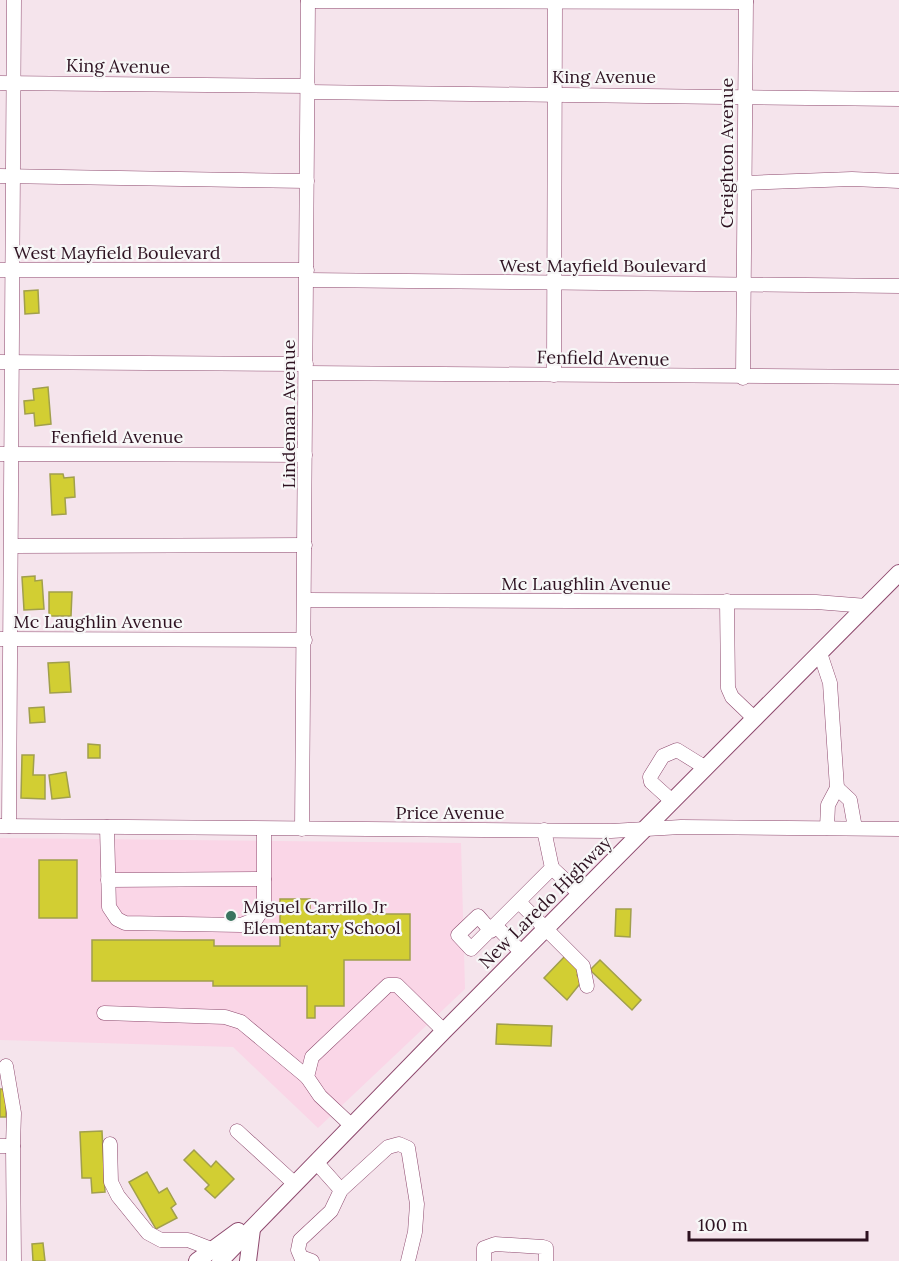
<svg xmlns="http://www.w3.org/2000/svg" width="899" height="1261" viewBox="0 0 899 1261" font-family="Lora,serif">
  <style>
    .built { fill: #fad6e7 }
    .building { fill: #d2ce33; stroke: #a19f4c; stroke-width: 1.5 }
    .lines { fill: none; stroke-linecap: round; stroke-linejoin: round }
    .minor-casing { stroke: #8e496e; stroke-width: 15 }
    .major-casing { stroke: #8e496e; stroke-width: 18 }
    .minor { stroke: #fff; stroke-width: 14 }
    .major { stroke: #fff; stroke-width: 16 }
    .poi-dot { fill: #39745f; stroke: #f7f7f7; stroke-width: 2 }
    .labels { text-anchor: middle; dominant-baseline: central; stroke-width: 4.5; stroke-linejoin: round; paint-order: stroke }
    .street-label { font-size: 18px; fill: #2e1221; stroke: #f7f7f7 }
    .poi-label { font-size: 18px; fill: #2e1221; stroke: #f7f7f7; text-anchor: start }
  </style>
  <rect width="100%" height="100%" fill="#f5e4ec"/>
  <polygon class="built" points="0,838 461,843 465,989 318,1128 233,1047 0,1040"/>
  <g class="building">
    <polygon points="38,290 39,313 25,314 24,291"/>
    <polygon points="48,387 51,424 35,426 34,413 25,414 24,401 34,400 33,389"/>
    <polygon points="50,474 63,474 64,478 74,477 75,497 65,498 66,514 52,515"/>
    <polygon points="35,576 35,581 42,580 44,609 24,610 22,577"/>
    <polygon points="49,592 72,592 71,616 49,616"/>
    <polygon points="69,662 71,692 50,693 48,663"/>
    <polygon points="44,707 45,722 30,723 29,708"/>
    <polygon points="88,744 100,745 100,758 88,758"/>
    <polygon points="22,755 34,755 33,775 45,775 45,799 21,798"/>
    <polygon points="66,772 70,797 52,799 49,775"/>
    <rect x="39" y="860" width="38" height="58"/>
    <polygon points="280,899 310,899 310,914 410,914 410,960 344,960 344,1006 315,1006 315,1018 307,1018 307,986 213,986 213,981 92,981 92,940 214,940 214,946 280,946"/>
    <polygon points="616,909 631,909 630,937 615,936"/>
    <polygon points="566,955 582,970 577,975 583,980 567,1000 544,978"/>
    <polygon points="600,960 641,1000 632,1010 590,970"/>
    <polygon points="497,1024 552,1026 551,1046 496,1044"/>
    <rect x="0" y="1089" width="6" height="28"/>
    <polygon points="102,1131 105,1192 92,1193 91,1178 82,1178 80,1132"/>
    <polygon points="194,1150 211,1167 216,1161 234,1179 215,1198 205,1189 209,1185 184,1160"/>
    <polygon points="147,1172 159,1193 167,1188 176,1204 171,1208 177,1218 156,1229 129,1182"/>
    <polygon points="43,1243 45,1261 33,1261 32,1244"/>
  </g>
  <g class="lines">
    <defs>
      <g id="minor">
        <polyline points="308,1 746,2"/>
        <polyline points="0,83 308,86"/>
        <polyline points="308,92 899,99"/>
        <polyline points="0,176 307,181"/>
        <polyline points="744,183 852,179 899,181"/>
        <polyline points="0,270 307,270"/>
        <polyline points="307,280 899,286"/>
        <polyline points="0,362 306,364"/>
        <polyline points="306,373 899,377"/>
        <polyline points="554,375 555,0"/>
        <polyline points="743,378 746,0"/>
        <polyline points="0,454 305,455"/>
        <polyline points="12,546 305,545"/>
        <polyline points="305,600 816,602 867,606"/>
        <polyline points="727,601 728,688 732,697 755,719"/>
        <polyline points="0,639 305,640"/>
        <polyline points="820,653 830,683 837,788 828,805 827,828"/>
        <polyline points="837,788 850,800 855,828"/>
        <polyline points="672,801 651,782 650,777 663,756 677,750 706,768"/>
        <polyline points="0,826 611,831 681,827 899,829"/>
        <polyline points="9,826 14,0"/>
        <polyline points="107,827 109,907 117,919 125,923 241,925 256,919 264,907 264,829"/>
        <polyline points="302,829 308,0"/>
        <polyline points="552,868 580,894"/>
        <polyline points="108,880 264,879"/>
        <polyline points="520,903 583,966 587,986"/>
        <polyline points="496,926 522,953"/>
        <polyline points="491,931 478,916 458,935 471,949 552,868 544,830"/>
        <polyline points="104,1013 225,1017 241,1022 307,1077"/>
        <polyline points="6,1066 14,1113 13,1146"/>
        <polyline points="352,1126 320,1096 307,1077 312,1057 388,985 397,985 444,1031"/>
        <polyline points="237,1131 295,1184"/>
        <polyline points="110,1144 111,1182 118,1196 148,1233 161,1240 188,1240 219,1252"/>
        <polyline points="0,1146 13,1146 14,1261"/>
        <polyline points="316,1162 341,1190"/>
        <polyline points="312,1261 301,1257 298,1250 300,1240 331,1211 341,1190 388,1147 399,1144 408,1148 417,1204 415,1232 408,1261"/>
        <polyline points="484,1261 484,1248 495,1244 543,1247 546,1248 546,1261"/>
      </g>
      <g id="major">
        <polyline points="197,1261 238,1231"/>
        <polyline points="220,1261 444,1031 899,573"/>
        <polyline points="248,1261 252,1229"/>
      </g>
    </defs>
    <use href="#minor" class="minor-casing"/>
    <use href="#major" class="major-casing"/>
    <use href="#minor" class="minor"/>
    <use href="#major" class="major"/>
  </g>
  <circle class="poi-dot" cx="231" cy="916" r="6"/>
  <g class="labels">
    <g class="street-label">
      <text transform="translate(118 66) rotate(1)">King Avenue</text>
      <text x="604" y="76">King Avenue</text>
      <text transform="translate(726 153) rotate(-90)">Creighton Avenue</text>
      <text x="117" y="252">West Mayfield Boulevard</text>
      <text x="603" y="265">West Mayfield Boulevard</text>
      <text transform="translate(603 358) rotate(1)">Fenfield Avenue</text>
      <text transform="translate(288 414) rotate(-90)">Lindeman Avenue</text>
      <text x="117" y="436">Fenfield Avenue</text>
      <text x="586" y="583">Mc Laughlin Avenue</text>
      <text x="98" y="621">Mc Laughlin Avenue</text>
      <text x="450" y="812">Price Avenue</text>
      <text transform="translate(545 902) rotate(-45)">New Laredo Highway</text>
    </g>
    <g class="poi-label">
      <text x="243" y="906">Miguel Carrillo Jr<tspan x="243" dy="21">Elementary School</tspan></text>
    </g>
  </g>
  <path d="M689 1231v9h178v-9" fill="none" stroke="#2e1221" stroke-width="3"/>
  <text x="698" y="1231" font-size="18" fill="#2e1221" stroke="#f7f7f7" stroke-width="4.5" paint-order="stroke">100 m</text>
</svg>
